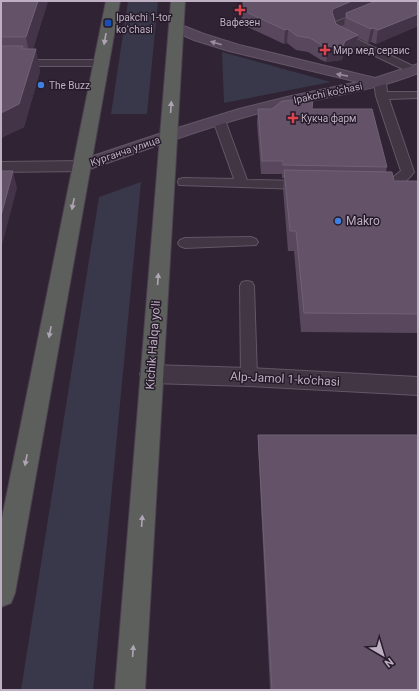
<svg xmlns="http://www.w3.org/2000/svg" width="419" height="691" viewBox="0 0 419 691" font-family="Roboto,sans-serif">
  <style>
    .green { fill: #38384a }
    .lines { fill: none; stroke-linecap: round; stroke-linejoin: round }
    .service-casing { stroke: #635666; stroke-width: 2 }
    .minor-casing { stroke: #635666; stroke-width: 2 }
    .tertiary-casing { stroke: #635666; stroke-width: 2 }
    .secondary-casing { stroke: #635666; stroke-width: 2 }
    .trunk-casing { stroke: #4c4050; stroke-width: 2 }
    .service { fill: #423645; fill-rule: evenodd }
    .minor { fill: #423645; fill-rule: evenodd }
    .tertiary { fill: #423645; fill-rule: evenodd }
    .secondary { fill: #544458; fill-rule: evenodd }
    .trunk { fill: #5c5f5c; fill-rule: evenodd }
    .wall { fill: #58475d; fill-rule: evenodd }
    .shaded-wall { fill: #433448 }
    .building { fill: #635268; stroke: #716176 }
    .oneway { fill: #afa4b3 }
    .oneway2 { fill: #998a9d }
    .health-dot { fill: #e0444e; stroke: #261b2a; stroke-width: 1.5 }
    .transit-dot { fill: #1a4fb4; stroke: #261b2a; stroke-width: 1.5 }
    .shop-dot { fill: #3f7fe0; stroke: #261b2a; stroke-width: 1.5 }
    .labels { text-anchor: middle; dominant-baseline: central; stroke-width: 3; stroke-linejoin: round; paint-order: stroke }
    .far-poi-label { font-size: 10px; fill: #beb0c2; stroke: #261b2a; text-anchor: start }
    .far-street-label { font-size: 10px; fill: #beb0c2; stroke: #261b2a }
    .poi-label { font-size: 12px; fill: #beb0c2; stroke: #261b2a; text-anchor: start }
    .street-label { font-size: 12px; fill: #beb0c2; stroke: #261b2a }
  </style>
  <rect width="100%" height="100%" fill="#302334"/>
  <g class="green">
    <polygon points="128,1 158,1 147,114 111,114"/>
    <polygon points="222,52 331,82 224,103"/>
    <polygon points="141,182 93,690 21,690 99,197"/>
  </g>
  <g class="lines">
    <defs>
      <g id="service">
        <polygon points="372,1 384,1 390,5 388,7 342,26 344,33 417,68 417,72 409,72 335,37 332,25 333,23 377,5"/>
        <polygon points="1,60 101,60 106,63 101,66 1,66"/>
        <path d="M380 79 386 82 387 92H418V98L389 99 414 172C405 185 389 193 373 189L371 186 373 183 387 182 401 171 376 96 374 82Z"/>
        <polygon points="219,116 223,118 225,120 247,180 304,181 309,182 310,185 309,188 304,189 179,185 178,182 179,179 184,178 234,179 213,120 215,118"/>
        <polygon points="251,237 256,239 258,242 256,245 185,248 180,246 178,243 180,240 185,238"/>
        <polygon points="247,281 252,282 254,286 257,377 255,382 249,383 243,382 241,377 240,286 242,282"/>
      </g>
      <polygon id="minor" points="151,365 249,368 418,377 418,395 249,386 151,383 143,380 140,374 143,368"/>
      <polygon id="tertiary" points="81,161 87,162 90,166 87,170 81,171 1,172 1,162"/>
      <path id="secondary" d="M176 23 204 34 239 45 375 78 418 64V73C371 92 320 97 271 110 209 126 148 149 87 170L81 171 75 170 72 166 75 162 168 131 239 109 287 97 358 82 229 51 194 40 171 30 169 27 171 24Z"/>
      <g id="trunk">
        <polygon points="106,1 120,1 15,593 11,603 1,607 1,523"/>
        <polygon points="171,1 185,1 145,690 115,690"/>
      </g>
    </defs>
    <use href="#service" class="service-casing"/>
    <use href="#minor" class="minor-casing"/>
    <use href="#tertiary" class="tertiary-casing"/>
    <use href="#secondary" class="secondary-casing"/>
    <use href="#trunk" class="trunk-casing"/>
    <use href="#service" class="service"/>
    <use href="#minor" class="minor"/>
    <use href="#tertiary" class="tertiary"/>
    <use href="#secondary" class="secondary"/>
    <use href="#trunk" class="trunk"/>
  </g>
  <g class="wall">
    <polygon points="1,1 48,1 33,49 40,71 24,127 1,138"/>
    <path d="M375 1H418V26L376 44 371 42 368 43 358 38 356 49 343 55 342 60 326 62 321 60 308 52 296 50 287 43 284 44 241 24 242 10ZM345 17 344 28 336 24 335 21Z"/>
    <polygon points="258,109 312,109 387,167 386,172 394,181 418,181 418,333 301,332 294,251 288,251 283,189 284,178 282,178 282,174 261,174 257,123"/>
    <polygon points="258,435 418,690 270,690 258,443"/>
  </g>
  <g class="shaded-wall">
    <polygon points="38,1 48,1 30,58 26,37"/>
    <polygon points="352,1 375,1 374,5 346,13 345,17 332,22 332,12 333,9"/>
    <polygon points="418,14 418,26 376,44 378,30"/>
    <polygon points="374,28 371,42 368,43 371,29"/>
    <polygon points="288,29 287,43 284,44 285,30"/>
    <polygon points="358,35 356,49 343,55 342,60 326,62 328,48"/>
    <polygon points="36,49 40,71 24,127 1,138 1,113"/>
    <polygon points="13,171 17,188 1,249 1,216"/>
  </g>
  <g class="building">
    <polygon points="1,1 38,1 26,37 1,37"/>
    <polygon points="243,1 352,1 333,9 332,12 336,24 358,35 345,41 343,46 328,48 323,46 310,38 297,36 288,29 285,30 242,10"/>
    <polygon points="376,1 418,1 418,14 378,30 374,28 371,29 347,18 346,13"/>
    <polygon points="1,46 23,46 22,49 36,49 19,104 1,113"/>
    <polygon points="313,98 312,109 372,109 387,167 283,165 283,161 262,161 258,109 272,109 282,101"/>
    <polygon points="284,170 392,172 394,181 418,181 418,314 304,313 296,231 290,231"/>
    <polygon points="1,171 13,171 1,216"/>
    <polygon points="258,435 418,435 418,690 272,690"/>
  </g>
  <defs><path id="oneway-solid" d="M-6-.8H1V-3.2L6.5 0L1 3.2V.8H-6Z"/></defs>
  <g class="oneway">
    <use href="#oneway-solid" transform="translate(105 39) rotate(100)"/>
    <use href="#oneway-solid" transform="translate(171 107) rotate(-86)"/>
    <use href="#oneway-solid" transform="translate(73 204) rotate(101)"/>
    <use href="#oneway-solid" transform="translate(158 279) rotate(-86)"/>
    <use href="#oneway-solid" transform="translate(50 332) rotate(101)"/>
    <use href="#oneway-solid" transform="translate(26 460) rotate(101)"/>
    <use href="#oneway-solid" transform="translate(142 521) rotate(-86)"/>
    <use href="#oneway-solid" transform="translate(133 651) rotate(-86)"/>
  </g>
  <g class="oneway2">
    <use href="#oneway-solid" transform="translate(216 43) rotate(-164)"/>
    <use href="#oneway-solid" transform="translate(342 75) rotate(-169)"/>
  </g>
  <g class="health-dot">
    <path d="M238 4h4v4h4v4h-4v4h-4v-4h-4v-4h4z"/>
    <path d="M323 44h4v4h4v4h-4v4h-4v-4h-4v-4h4z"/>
    <path d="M291 112h4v4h4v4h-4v4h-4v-4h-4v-4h4z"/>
  </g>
  <rect class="transit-dot" x="104" y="19" width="8" height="8" rx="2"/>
  <g class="shop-dot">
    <circle cx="41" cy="85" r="4"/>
    <circle cx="338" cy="221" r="4"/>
  </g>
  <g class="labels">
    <g class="far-poi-label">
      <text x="116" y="17">Ipakchi 1-tor<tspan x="116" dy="12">koʻchasi</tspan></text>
      <text x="240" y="22" text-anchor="middle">Вафезен</text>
      <text x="333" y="50">Мир мед сервис</text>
      <text x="49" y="85">The Buzz</text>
      <text x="301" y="118">Кукча фарм</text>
    </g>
    <g class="far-street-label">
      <text transform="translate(328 93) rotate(-12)">Ipakchi ko'chasi</text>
      <text transform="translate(125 151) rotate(-19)">Курганча улица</text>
    </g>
    <g class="poi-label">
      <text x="346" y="221">Makro</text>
    </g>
    <g class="street-label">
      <text transform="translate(153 345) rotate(-86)">Kichik Halqa yo'li</text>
      <text transform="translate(285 379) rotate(3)">Alp-Jamol 1-ko'chasi</text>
    </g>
  </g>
  <rect width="419" height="691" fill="none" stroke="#beb0c2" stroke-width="4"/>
  <g transform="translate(383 655) rotate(142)" stroke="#261b2a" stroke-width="3" paint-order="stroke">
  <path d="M0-3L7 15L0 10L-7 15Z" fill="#beb0c2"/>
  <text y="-6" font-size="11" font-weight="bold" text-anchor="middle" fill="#beb0c2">N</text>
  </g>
</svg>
